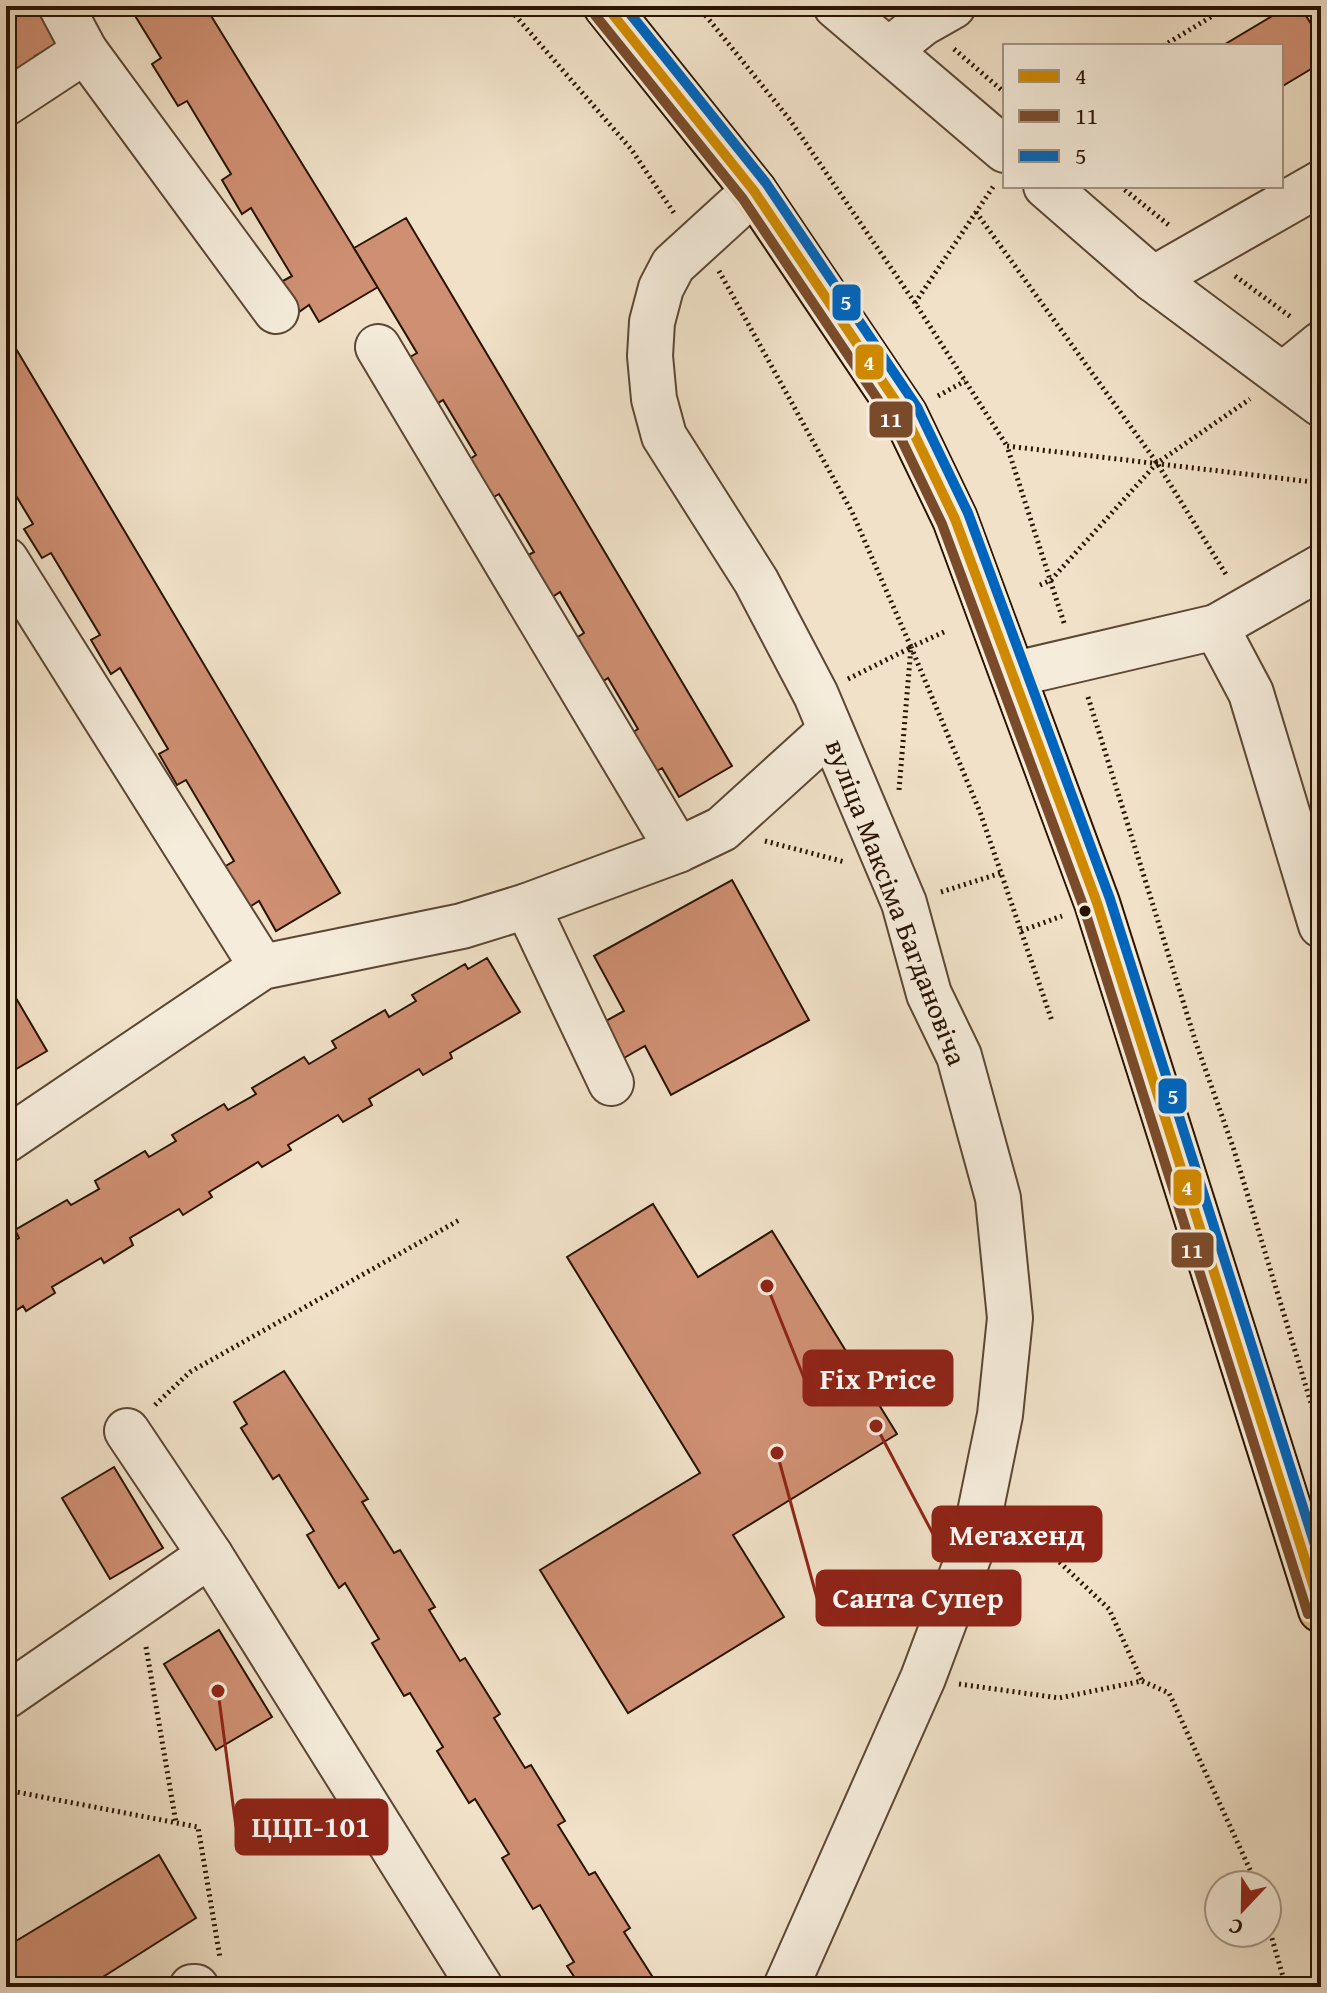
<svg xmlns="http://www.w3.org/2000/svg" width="1327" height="1993" viewBox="0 0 1327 1993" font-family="'Gentium Book Plus',serif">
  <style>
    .building { fill: #ce8f72; stroke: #2a1302; stroke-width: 2 }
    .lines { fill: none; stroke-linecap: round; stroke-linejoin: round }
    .minor-casing { stroke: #5c4634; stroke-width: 48 }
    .major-casing { stroke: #2a1302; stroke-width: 48 }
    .path { stroke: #2a1302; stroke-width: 5; stroke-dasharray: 2 4; stroke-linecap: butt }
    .minor { stroke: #f5ecdb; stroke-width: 44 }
    .major { stroke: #e8c084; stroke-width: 44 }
    .bus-1-casing { stroke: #f5ecdb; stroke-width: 16 }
    .bus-2-casing { stroke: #f5ecdb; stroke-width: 16 }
    .bus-3-casing { stroke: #f5ecdb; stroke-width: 16 }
    .bus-1 { stroke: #ce8900; stroke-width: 10 }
    .bus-2 { stroke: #7a4b2a; stroke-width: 10 }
    .bus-3 { stroke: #0065bd; stroke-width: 10 }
    .bus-dot { fill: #2a1302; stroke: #f5ecdb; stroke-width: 3 }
    .labels { text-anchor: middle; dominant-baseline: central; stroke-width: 6; stroke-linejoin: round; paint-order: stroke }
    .street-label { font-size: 28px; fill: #2a1302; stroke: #f5ecdb }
    .leader { fill: none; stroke: #8f2418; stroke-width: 3 }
    .callout-dot { fill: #8f2418; stroke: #f5ecdb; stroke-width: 3 }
    .callout { fill: #8f2418; stroke: #8f2418; stroke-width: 3 }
    .callout-label { font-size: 30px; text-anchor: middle; font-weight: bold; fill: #fff }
    .line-badge { stroke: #f5ecdb; stroke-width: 3 }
    .badge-label { font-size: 22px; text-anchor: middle; font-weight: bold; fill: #fff }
  </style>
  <rect width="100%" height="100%" fill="#f0e1c8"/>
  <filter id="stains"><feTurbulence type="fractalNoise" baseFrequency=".0025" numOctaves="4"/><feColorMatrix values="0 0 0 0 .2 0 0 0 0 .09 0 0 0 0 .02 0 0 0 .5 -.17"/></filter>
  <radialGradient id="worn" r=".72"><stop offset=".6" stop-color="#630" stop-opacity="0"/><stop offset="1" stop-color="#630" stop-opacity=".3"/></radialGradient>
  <g class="building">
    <polygon points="6,6 42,6 62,41 35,56 41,66 12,83 6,73"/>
    <polygon points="129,6 205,6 378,287 319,322 309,305 299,312 281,282 292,276 251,208 242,214 222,180 231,174 187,101 178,106 152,64 161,58"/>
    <polygon points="1289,6 1300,6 1313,27 1321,22 1321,63 1281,87 1281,46 1222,46"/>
    <polygon points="406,218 732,766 679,797 662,768 650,775 627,736 638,729 608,678 599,684 573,640 584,633 560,592 548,600 523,558 534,552 499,494 487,501 464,463 476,455 443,400 429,409 401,362 417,353 354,248"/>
    <polygon points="6,332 340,893 276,931 259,901 248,908 224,867 234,861 186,780 177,785 159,754 168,749 120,668 111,674 91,640 100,635 51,553 42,558 24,529 33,524 6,479"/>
    <polygon points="732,880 809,1020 671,1095 645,1046 624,1058 604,1022 624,1011 594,956"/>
    <polygon points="487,958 520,1012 450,1053 452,1058 423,1075 419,1069 369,1099 372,1105 343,1122 338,1115 288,1145 291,1150 262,1167 258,1162 209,1192 212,1197 183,1215 179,1209 130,1238 133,1245 104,1263 101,1258 52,1287 55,1293 26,1311 23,1306 6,1317 6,1246 19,1238 15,1230 67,1200 71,1205 99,1189 95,1181 145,1151 149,1157 176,1141 172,1135 224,1104 228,1110 256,1094 252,1088 304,1057 309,1064 336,1048 332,1041 385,1010 389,1017 416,1001 412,995 465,964 468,969"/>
    <polygon points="6,981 47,1051 6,1075"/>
    <polygon points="653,1204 698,1277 772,1231 897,1434 733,1535 784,1617 628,1713 540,1570 700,1473 567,1257"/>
    <polygon points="284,1371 368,1499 362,1502 394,1553 400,1550 435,1607 429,1610 460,1661 465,1658 500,1714 494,1718 525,1768 531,1765 565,1821 558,1825 589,1875 595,1872 630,1928 624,1932 659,1987 581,1987 567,1966 574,1962 540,1905 533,1909 502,1858 509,1854 475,1799 469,1803 437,1751 443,1747 410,1693 404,1696 372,1643 379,1639 345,1583 339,1588 307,1535 314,1531 279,1475 273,1479 241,1428 247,1424 234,1402"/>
    <polygon points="114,1467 163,1548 110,1579 62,1498"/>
    <polygon points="219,1630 272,1717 216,1750 164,1664"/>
    <polygon points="159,1855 196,1918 87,1987 6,1987 6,1947"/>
  </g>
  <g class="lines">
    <defs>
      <g id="minor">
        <polyline points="836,6 1005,150"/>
        <polyline points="889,50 923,23 953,6"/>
        <polyline points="85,51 276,311"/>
        <polyline points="6,103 85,51 61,6"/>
        <polyline points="1046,186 1153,279 1321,404"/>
        <polyline points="754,191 673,265 661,288 652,322 650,356 654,399 664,436 756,581 816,695 904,903 929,994 959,1056 998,1198 1010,1318 1000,1415 974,1542 923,1678 786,1987"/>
        <polyline points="1153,279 1321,183"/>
        <polyline points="378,347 678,850"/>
        <polyline points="1283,375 1321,344"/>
        <polyline points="6,560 262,967"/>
        <polyline points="1216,627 1321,567"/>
        <polyline points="1015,674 1216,627 1251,693 1321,925"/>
        <polyline points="527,906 611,1083"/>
        <polyline points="6,1140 262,967 462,926 527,906 678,850 722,829 830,731"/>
        <polyline points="127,1431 210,1555 480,1987"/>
        <polyline points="6,1696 210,1555"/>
        <polyline points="192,1987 196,1987"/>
      </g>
      <polyline id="major" points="606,6 754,191 905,415 955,519 1097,903 1321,1610"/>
    </defs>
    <use href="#minor" class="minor-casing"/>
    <use href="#major" class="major-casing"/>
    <g class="path">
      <polyline points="507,6 631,149 674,213"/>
      <polyline points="698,6 790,120 915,303 1007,446"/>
      <polyline points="1163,46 1214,15"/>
      <polyline points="954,49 1005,93"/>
      <polyline points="1120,186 1170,226"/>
      <polyline points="976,212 1157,463 1227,576"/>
      <polyline points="719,271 852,512 911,647 899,790"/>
      <polyline points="1235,276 1291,317"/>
      <polyline points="915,303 995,184"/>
      <polyline points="938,396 965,381"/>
      <polyline points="1040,585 1051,580 1157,463 1250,399"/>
      <polyline points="1064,623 1007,446 1321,483"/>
      <polyline points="944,632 911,647 980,812 1052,1021"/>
      <polyline points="848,679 910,648"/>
      <polyline points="1088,697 1196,1043 1233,1147 1321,1436"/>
      <polyline points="765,841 845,862"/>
      <polyline points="941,892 1001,873"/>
      <polyline points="1021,931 1062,916"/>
      <polyline points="155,1405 190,1372 461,1219"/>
      <polyline points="1020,1517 1052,1555 1109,1609 1142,1681"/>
      <polyline points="146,1647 176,1823"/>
      <polyline points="959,1684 1059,1698 1142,1681 1169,1693 1257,1885"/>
      <polyline points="6,1790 198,1827 220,1958"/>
      <polyline points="1267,1921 1286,1987"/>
    </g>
    <use href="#minor" class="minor"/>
    <use href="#major" class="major"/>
    <defs>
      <polyline id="bus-1" points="606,6 754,191 905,415 955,519 1097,903 1321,1610"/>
      <polyline id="bus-2" points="595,15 743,199 893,422 942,524 1084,908 1308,1614"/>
      <polyline id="bus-3" points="624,6 766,183 917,407 968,513 1110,899 1321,1564"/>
    </defs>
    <use href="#bus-1" class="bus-1-casing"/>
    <use href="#bus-2" class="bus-2-casing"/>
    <use href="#bus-3" class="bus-3-casing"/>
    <use href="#bus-1" class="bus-1"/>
    <use href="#bus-2" class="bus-2"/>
    <use href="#bus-3" class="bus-3"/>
  </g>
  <circle class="bus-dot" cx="1085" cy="911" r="7"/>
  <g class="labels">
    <g class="street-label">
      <text transform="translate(897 902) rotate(69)">вуліца Максіма Багдановіча</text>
    </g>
  </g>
  <path class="leader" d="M767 1286L804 1378M876 1426L933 1534M777 1453L817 1598M218 1691L236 1827"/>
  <g class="callout-dot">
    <circle cx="767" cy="1286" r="8"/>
    <circle cx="876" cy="1426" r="8"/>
    <circle cx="777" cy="1453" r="8"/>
    <circle cx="218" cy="1691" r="8"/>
  </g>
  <g class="callout">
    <rect x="804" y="1351" width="148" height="54" rx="8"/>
    <rect x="933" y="1507" width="168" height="54" rx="8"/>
    <rect x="817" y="1571" width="203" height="54" rx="8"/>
    <rect x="236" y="1800" width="151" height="54" rx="8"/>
  </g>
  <g class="callout-label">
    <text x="878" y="1389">Fix Price</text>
    <text x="1017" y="1545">Мегахенд</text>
    <text x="918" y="1608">Санта Супер</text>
    <text x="311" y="1837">ЦЦП-101</text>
  </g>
  <g class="line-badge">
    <rect x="831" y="283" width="31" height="39" rx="8" fill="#0065bd"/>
    <rect x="854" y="343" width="31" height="38" rx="8" fill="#ce8900"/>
    <rect x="868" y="400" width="46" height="39" rx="8" fill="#7a4b2a"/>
    <rect x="1157" y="1077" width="31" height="38" rx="8" fill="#0065bd"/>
    <rect x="1172" y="1168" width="31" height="39" rx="8" fill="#ce8900"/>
    <rect x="1170" y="1231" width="45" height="38" rx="8" fill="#7a4b2a"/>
  </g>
  <g class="badge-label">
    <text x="846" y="310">5</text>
    <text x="869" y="370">4</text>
    <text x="891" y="427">11</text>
    <text x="1173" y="1104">5</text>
    <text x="1187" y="1195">4</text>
    <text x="1192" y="1258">11</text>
  </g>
  <rect width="1327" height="1993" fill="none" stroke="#f0e1c8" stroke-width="32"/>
  <rect x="8" y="8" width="1311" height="1977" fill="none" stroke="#2a1302" stroke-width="4"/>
  <rect x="16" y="16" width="1295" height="1961" fill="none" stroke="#2a1302" stroke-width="2"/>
  <rect x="1003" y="44" width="280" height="144" fill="#f5ecdb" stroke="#a49584" stroke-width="2"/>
  <rect x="1019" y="70" width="40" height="12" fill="#ce8900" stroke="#a49584" stroke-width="2"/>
  <text x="1075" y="84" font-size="24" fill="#2a1302">4</text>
  <rect x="1019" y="110" width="40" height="12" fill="#7a4b2a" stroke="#a49584" stroke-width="2"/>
  <text x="1075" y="124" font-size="24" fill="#2a1302">11</text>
  <rect x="1019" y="150" width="40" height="12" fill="#0065bd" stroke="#a49584" stroke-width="2"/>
  <text x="1075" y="164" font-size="24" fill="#2a1302">5</text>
  <g transform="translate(1243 1909) rotate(202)"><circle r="38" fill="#f5ecdb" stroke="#a49584" stroke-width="2"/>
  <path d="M0-6L14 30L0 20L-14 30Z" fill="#8f2418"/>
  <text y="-12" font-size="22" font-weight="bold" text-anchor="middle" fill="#2a1302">С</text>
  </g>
  <rect width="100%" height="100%" filter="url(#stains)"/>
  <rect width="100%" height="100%" fill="url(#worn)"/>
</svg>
